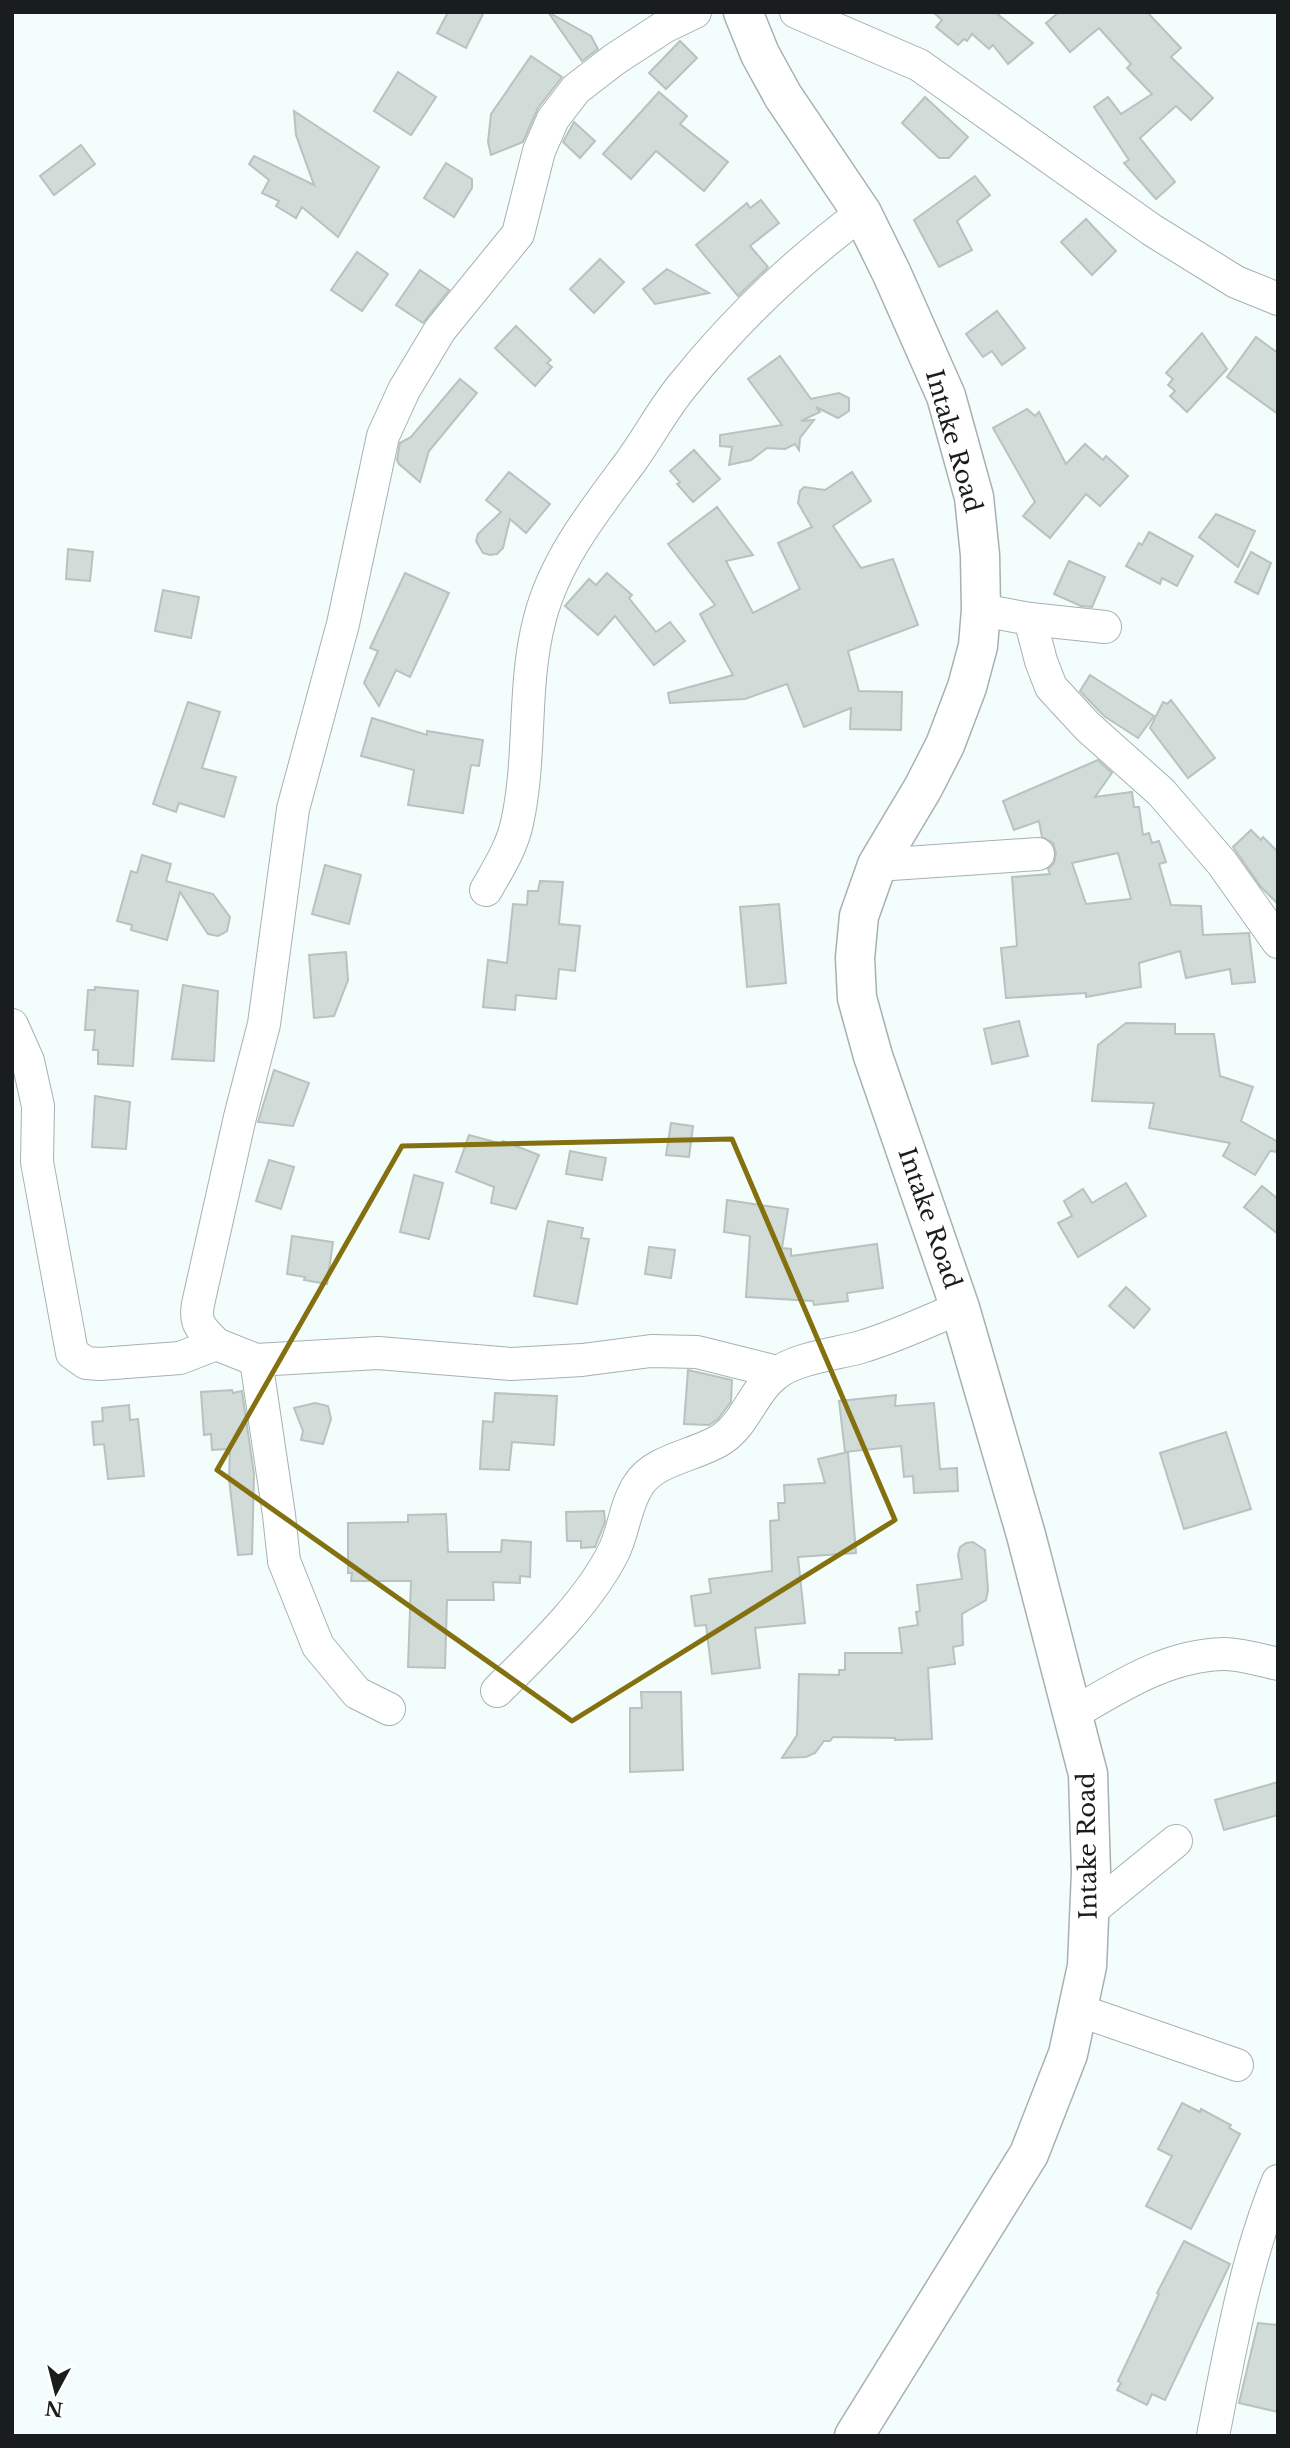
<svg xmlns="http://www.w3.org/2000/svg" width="1290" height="2448" viewBox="0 0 1290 2448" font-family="'Libre Baskerville',serif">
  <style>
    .building { fill: #d1dbd8; stroke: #b8c2be; stroke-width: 2; fill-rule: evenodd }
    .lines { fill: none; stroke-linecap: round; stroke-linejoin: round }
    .street-casing { stroke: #a7b1b1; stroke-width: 34 }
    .secondary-casing { stroke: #a7b1b1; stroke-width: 41 }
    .street { stroke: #fff; stroke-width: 32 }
    .secondary { stroke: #fff; stroke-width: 38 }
    .marked { fill: none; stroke: #857010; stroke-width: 5; stroke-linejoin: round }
    .labels { text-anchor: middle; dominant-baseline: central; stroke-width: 7; stroke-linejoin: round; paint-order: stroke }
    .street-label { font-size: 24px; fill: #191d1d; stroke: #fff }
  </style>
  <rect width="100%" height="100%" fill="#f2fdfc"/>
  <g class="building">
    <polygon points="448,12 484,12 466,48 437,33"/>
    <polygon points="548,12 591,36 598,49 582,61"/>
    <polygon points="933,12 995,12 1033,43 1008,64 993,45 989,49 972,34 967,41 964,39 958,45 936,27 942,20"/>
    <polygon points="1059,12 1147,12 1181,48 1171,57 1213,98 1191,120 1176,106 1140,138 1175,182 1156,199 1124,163 1129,160 1094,107 1108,97 1121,114 1152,94 1127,68 1131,64 1099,28 1070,52 1046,23"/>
    <polygon points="680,41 697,58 666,89 649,73"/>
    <polygon points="531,56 562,77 538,108 523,142 491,155 488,142 491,114"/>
    <polygon points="398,72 436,97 411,135 374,111"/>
    <polygon points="659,92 687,116 680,124 728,162 704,191 656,151 631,179 603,154"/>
    <polygon points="925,97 968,137 949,158 939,158 902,123"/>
    <polygon points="294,111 379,167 338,237 302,207 296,218 276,206 279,201 262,193 269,180 249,164 254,156 314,185 296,135"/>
    <polygon points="574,122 595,141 580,158 563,142"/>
    <polygon points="81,145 95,164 54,195 40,176"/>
    <polygon points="446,163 472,179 472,188 454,217 424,198"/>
    <polygon points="975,176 990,195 957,221 972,250 939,267 914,220"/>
    <polygon points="761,200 779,223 750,246 768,267 738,296 696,245 747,203 750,208"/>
    <polygon points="1086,219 1116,251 1092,275 1061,242"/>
    <polygon points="357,252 388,274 362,311 331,290"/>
    <polygon points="600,259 624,282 594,313 570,289"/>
    <polygon points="667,269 709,293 655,304 643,289"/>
    <polygon points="420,270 449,290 423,323 396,305"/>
    <polygon points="997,311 1025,348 1002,365 992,351 983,357 966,334"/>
    <polygon points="516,326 551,360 547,363 552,367 535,386 495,348"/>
    <polygon points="1202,333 1227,369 1187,412 1170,396 1175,391 1168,385 1173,379 1166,373"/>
    <polygon points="1256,337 1278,353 1278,414 1227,377"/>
    <polygon points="780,356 811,399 839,393 849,398 849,411 838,418 816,407 820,412 801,421 814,420 800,438 799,450 795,444 785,449 767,448 751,460 729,465 732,447 720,446 720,435 782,425 748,379"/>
    <polygon points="460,379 477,393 429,451 420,482 399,464 397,460 400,443 411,437"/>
    <polygon points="1027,409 1035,416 1039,412 1066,464 1085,444 1103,460 1106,456 1128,476 1100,506 1086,494 1050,538 1023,516 1035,502 993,428"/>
    <polygon points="694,450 720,479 693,502 677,484 680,482 670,471"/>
    <polygon points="509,472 550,504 526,533 510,519 503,548 497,554 490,555 483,553 476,541 478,534 501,512 486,500"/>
    <polygon points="852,472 871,501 833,526 861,568 893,559 918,625 848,651 859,691 902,692 901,730 850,729 851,708 804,727 787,684 745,699 670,703 668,693 733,675 700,614 715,605 668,544 717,507 753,555 726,561 753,613 800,589 778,543 812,527 798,503 800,491 804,487 825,490"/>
    <polygon points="1216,514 1255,531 1238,567 1199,537"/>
    <polygon points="1149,532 1193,556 1177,586 1162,578 1160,584 1126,566 1139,543 1142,545"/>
    <polygon points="68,549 93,552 90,581 66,579"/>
    <polygon points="1251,552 1271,563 1258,594 1235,582"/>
    <polygon points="1069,561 1105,577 1092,607 1081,606 1054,594"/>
    <polygon points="405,573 449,593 410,677 396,670 379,706 364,683 378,651 370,648"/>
    <polygon points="607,573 632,595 629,598 656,632 670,622 685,641 654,665 615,616 598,635 565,606 589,579 596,585"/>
    <polygon points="163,590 199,597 191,638 155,631"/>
    <polygon points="1090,675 1154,716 1138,738 1104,716 1080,691"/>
    <polygon points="1171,700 1215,758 1188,778 1150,728 1163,702 1167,704"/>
    <polygon points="188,702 220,712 202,768 236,777 224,817 179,803 176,812 153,804"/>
    <polygon points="372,718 427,735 427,731 483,740 479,766 471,765 463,813 408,805 414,770 361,756"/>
    <path d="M1098 760 1112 773 1095 797 1132 792 1134 807H1139L1143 835 1149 833 1152 843 1159 841 1166 862 1159 864 1171 905 1201 906 1203 935 1249 933 1255 982 1232 984 1230 969 1186 978 1180 951 1139 963 1141 987 1086 997V993L1006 998 1001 948 1017 946 1012 877 1050 874 1048 869 1054 863 1056 853 1053 843 1042 837 1039 821 1014 830 1003 801ZM1118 853 1131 899 1086 904 1072 863Z"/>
    <polygon points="1251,830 1261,840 1263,837 1278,852 1278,904 1261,887 1233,847"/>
    <polygon points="142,855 171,864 166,881 213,894 230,917 227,931 218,936 208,934 180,892 167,940 131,930 132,925 117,921 131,871 137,873"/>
    <polygon points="325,865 361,875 349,924 312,914"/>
    <polygon points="540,881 563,882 559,924 580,926 575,971 559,969 556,999 516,995 515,1010 483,1007 488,960 507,963 513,904 527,905 528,891 538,891"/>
    <polygon points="779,904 786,983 747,987 740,907"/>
    <polygon points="346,952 348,980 334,1016 314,1018 309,955"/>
    <polygon points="183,985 218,991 214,1061 172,1059"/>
    <polygon points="95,987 138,991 133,1066 98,1064 98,1050 93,1050 95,1030 85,1030 88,990 95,990"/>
    <polygon points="1019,1021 1028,1056 992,1064 984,1029"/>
    <polygon points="1126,1023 1175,1024 1175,1034 1214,1034 1220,1076 1253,1087 1241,1121 1278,1142 1278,1152 1270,1151 1255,1175 1223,1156 1230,1143 1149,1128 1154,1103 1092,1101 1098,1045"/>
    <polygon points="274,1070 309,1083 293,1126 258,1122"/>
    <polygon points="95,1096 130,1102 126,1149 92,1147"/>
    <polygon points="671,1123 693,1126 689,1157 666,1155"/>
    <polygon points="469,1135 502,1144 503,1141 539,1155 516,1209 491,1203 494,1187 456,1172"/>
    <polygon points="570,1151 606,1158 602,1180 566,1174"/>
    <polygon points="269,1160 294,1167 281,1209 256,1201"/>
    <polygon points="414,1175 443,1183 429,1239 400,1232"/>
    <polygon points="1126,1183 1146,1216 1078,1257 1058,1223 1072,1216 1064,1201 1083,1189 1092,1203"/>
    <polygon points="1262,1186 1278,1199 1278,1234 1244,1207"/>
    <polygon points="727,1200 788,1209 782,1248 791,1249 791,1256 877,1244 883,1288 847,1293 848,1301 814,1305 813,1301 746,1297 750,1236 724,1232"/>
    <polygon points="548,1221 583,1228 581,1238 589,1239 577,1304 534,1296"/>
    <polygon points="292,1236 333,1242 327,1284 304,1280 305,1277 287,1274"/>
    <polygon points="649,1247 675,1250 671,1278 645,1274"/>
    <polygon points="1126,1287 1150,1309 1134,1328 1109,1306"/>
    <polygon points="688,1370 732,1380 731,1402 718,1419 709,1425 684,1424"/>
    <polygon points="232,1390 233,1393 242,1391 254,1474 252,1554 238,1555 229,1479 230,1449 212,1450 211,1434 204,1435 201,1392"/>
    <polygon points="495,1393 557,1396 554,1445 512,1442 509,1470 480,1469 483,1421 493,1422"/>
    <polygon points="896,1395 895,1406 934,1403 940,1469 957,1468 958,1491 914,1493 913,1476 904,1477 901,1446 845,1452 839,1401"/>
    <polygon points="315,1403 328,1406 331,1419 323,1444 301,1440 303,1431 294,1408"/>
    <polygon points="129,1405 130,1420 138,1419 144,1476 108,1479 104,1444 94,1445 92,1422 103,1421 102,1408"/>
    <polygon points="1226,1432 1251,1509 1184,1529 1160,1453"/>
    <polygon points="848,1452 856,1553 798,1557 805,1623 755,1628 760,1668 712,1674 706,1625 695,1626 691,1596 711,1593 709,1579 772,1571 770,1521 779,1520 778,1503 785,1503 784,1485 825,1483 818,1459"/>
    <polygon points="604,1511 605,1522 595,1547 581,1548 581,1541 567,1541 566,1512"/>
    <polygon points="446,1514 448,1552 501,1552 502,1540 531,1542 530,1577 520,1576 520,1583 493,1582 494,1600 447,1600 445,1668 408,1667 411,1581 351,1581 352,1573 348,1573 348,1523 408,1522 408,1515"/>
    <polygon points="973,1542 985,1550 988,1590 986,1600 962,1614 963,1645 953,1647 955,1664 928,1668 932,1739 895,1740 895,1738 833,1737 830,1741 824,1741 815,1753 806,1757 782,1758 797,1735 799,1674 839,1675 839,1670 845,1670 845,1653 902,1653 899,1628 918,1625 916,1612 920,1611 917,1585 962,1579 958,1555 960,1547 966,1543"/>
    <polygon points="641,1692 681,1692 683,1770 630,1772 630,1708 642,1708"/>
    <polygon points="1278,1782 1278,1815 1224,1830 1215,1800"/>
    <polygon points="1182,2103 1200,2112 1201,2109 1231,2125 1229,2128 1240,2134 1191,2229 1146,2206 1172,2156 1158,2149"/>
    <polygon points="1184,2241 1230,2264 1165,2400 1152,2394 1147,2405 1117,2390 1121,2383 1118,2381 1159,2294 1157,2293"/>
    <polygon points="1258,2323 1278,2325 1278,2412 1239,2403"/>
  </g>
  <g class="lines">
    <defs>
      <g id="street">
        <polyline points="796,12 919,65 1152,230 1236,282 1278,299"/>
        <polyline points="981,610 1030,619 1041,661 1051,687 1088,727 1161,792 1222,863 1278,942"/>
        <polyline points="1030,619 1105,627"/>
        <polyline points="877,865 1038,854"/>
        <path d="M486 890C498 869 512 847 517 823 532 756 522 685 540 618 555 560 594 511 629 464 648 438 663 409 683 385 735 320 795 263 862 213"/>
        <polyline points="12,1025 28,1061 38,1106 37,1162 72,1353 86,1363 100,1364 180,1358 216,1344 256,1360 378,1353 511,1364 582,1360 651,1351 697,1352 777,1372"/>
        <path d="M216 1344C203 1330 194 1325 198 1304L240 1117 264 1024 293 809 343 624 383 436 404 390 440 330 518 234 539 151 553 119 576 89 615 59 664 27 695 12"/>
        <polyline points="256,1360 279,1515 284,1561 318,1646 357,1693 389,1709"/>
        <path d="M497 1691C536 1652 588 1603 613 1553 624 1532 625 1504 639 1484 655 1459 698 1455 722 1439 746 1423 753 1391 776 1374 796 1358 836 1354 861 1347 895 1337 928 1321 960 1308"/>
        <path d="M1074 1713C1120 1686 1168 1655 1224 1654 1241 1654 1261 1660 1278 1664"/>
        <polyline points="1089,1912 1176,1841"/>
        <polyline points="1078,2010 1237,2065"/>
        <path d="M1213 2436C1230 2350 1245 2262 1278 2181"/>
      </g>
      <polyline id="secondary" points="743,12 760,54 783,96 862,213 892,274 946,396 974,497 980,555 981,610 978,646 967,687 945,745 923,788 877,865 859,916 855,958 857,998 873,1056 960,1308 1026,1535 1088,1774 1091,1872 1087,1966 1068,2054 1029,2154 854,2436"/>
    </defs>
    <use href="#street" class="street-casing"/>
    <use href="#secondary" class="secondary-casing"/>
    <use href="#street" class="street"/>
    <use href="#secondary" class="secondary"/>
  </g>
  <path class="marked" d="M732 1139 895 1520 572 1721 217 1470 402 1146Z"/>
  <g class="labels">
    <g class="street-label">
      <text transform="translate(954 441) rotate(74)">Intake Road</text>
      <text transform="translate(930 1218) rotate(71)">Intake Road</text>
      <text transform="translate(1087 1846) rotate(-91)">Intake Road</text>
    </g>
  </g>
  <rect width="1290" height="2448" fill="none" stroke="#191d1d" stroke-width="28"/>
  <g transform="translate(56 2392) rotate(187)" stroke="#ffffff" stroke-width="5" paint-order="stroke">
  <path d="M0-5L12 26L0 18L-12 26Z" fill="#191d1d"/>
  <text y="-10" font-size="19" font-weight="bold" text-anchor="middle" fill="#191d1d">N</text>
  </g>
</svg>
